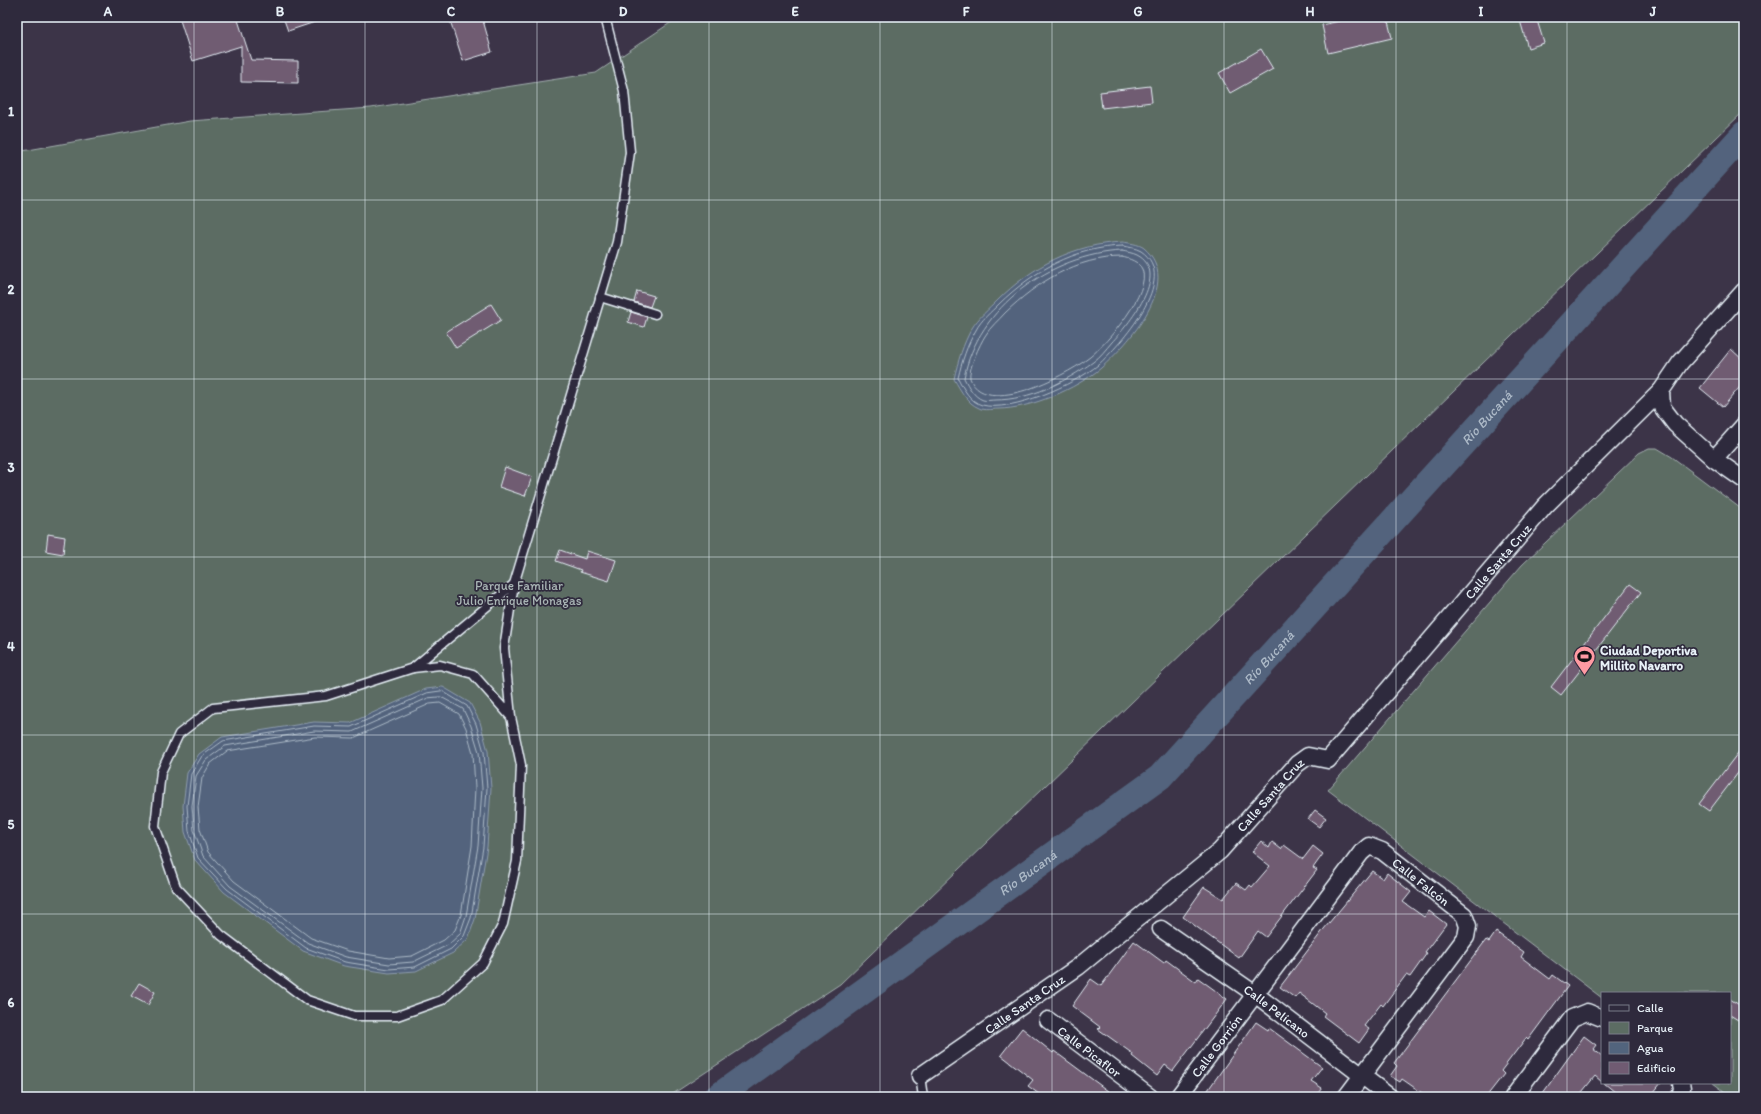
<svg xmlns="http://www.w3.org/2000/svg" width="1761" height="1114" viewBox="0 0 1761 1114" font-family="Itim,sans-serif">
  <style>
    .green { fill: #5c6c63; stroke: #a2aeae }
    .water { fill: #52647d; stroke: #8e9cae }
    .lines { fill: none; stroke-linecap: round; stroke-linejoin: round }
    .shore { stroke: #acb9c7; stroke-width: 1 }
    .river { stroke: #52647d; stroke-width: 26 }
    .building { fill: #705b72; stroke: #e8f1f8 }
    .service-casing { stroke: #e8f1f8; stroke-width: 11 }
    .minor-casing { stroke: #e8f1f8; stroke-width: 19 }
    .service { stroke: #2f2a3d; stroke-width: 8 }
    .minor { stroke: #2f2a3d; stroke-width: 16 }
    .grid { fill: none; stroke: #e8f1f8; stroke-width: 1; stroke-opacity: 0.55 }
    .labels { text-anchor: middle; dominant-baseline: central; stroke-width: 3.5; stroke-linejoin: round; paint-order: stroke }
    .street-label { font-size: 13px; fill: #e8f1f8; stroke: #2f2a3d }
    .park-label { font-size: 13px; fill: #a9b5b5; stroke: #2f2a3d }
    .poi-label { font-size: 13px; font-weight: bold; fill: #e8f1f8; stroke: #2f2a3d; text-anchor: start }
    .water-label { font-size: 14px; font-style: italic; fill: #acb9c7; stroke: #2f2a3d }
    .neatline { fill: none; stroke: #e8f1f8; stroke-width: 1.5 }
    .grid-label { font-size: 13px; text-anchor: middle; font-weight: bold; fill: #e8f1f8 }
  </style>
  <rect width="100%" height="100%" fill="#3c3448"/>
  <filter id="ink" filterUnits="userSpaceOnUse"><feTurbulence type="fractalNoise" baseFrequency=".025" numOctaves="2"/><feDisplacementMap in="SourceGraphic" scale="8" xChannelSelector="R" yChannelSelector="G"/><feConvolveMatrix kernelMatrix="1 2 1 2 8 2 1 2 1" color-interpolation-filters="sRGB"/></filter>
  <g filter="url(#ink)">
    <g class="green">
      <polygon points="679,17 1744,17 1744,111 840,984 668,1097 17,1097 17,152 190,121 371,108 596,73"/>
      <polygon points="1649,448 1657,448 1672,457 1744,511 1744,1097 1732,1097 1713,1083 1730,1083 1730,993 1602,993 1602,998 1328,790 1522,565 1639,453"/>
    </g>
    <g class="water">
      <path d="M1123 242C1129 243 1139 244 1144 248 1184 282 1128 344 1101 368 1076 389 1030 409 998 409 992 409 984 411 979 408 967 403 961 391 954 379 958 361 963 344 972 328 978 318 989 309 997 301 1032 266 1074 244 1123 242Z"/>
      <polygon points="443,687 470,703 480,722 488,751 491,788 487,847 475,919 468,939 453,953 416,971 389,973 344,966 303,951 224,892 195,860 185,832 183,806 187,773 199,754 222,737 314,722 350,723 426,689"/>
    </g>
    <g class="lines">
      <g class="shore">
        <path d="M1123 246C1128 247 1136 248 1141 251 1181 278 1120 345 1098 365 1075 384 1011 413 982 405 970 402 963 388 958 378 962 361 967 345 976 330 981 320 991 312 999 304 1033 271 1075 247 1123 246Z"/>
        <path d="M1122 251C1127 252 1133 253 1137 255 1172 273 1127 326 1112 342 1106 349 1100 357 1093 362 1065 382 1030 400 995 400 992 400 986 401 983 400 974 397 968 386 964 378 977 307 1052 254 1122 251Z"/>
        <path d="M1122 257C1130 259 1138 261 1142 269 1152 292 1107 343 1090 357 1072 371 1050 381 1029 389 1011 395 978 402 970 378 968 369 980 344 985 336 990 327 999 320 1005 313 1037 282 1077 257 1122 257Z"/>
        <polygon points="442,691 467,706 476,724 484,752 487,788 483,847 471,918 464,936 451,949 415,967 389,969 345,962 306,948 227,889 198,858 189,831 187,806 191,774 202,756 223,741 314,726 351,727 427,693"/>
        <polygon points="441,697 463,709 471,726 479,752 482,788 478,846 466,916 460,934 448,945 413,962 389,964 346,957 308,943 230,886 203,856 194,830 192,806 196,776 206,760 225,746 314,731 352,732 428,698"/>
        <polygon points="430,704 440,703 459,714 466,728 473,753 475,788 472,846 461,915 455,930 444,940 412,956 389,958 348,951 311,938 234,881 208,852 200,829 198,807 202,778 210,764 227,751 315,737 353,738"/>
      </g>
      <path class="river" id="s1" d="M717 1097 1160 777 1744 134"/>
    </g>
    <g class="building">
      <polygon points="179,17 237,17 251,60 298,61 298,83 241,82 241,46 193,61"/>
      <polygon points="283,17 324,17 324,19 288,31"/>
      <polygon points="449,17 482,17 492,52 463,61"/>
      <polygon points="1357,17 1387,17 1392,38 1328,53 1322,25"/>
      <polygon points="1519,17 1536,17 1544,43 1528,48"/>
      <polygon points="1261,49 1273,69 1230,93 1219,73"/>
      <polygon points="1150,86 1152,102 1102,108 1100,92"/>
      <polygon points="637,291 654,296 650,307 634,302"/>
      <polygon points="491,304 501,320 456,348 446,332"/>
      <polygon points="631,312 647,317 644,327 628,322"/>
      <polygon points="1731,349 1744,361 1744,382 1723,407 1700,388"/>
      <polygon points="505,467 532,477 525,496 499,487"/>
      <polygon points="48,534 65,537 63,554 46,551"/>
      <polygon points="560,550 585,559 587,551 616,560 609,581 580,572 581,570 556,561"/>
      <polygon points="1630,584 1641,592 1561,695 1551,687"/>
      <polygon points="1744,745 1744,765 1709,811 1699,804"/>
      <polygon points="1315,810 1326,818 1319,827 1308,819"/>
      <polygon points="1261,841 1269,848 1272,842 1281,849 1284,845 1303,859 1313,846 1323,854 1313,868 1317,870 1266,937 1258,931 1239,958 1183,917 1204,887 1223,899 1236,883 1246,890 1250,885 1252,887 1270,866 1252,852"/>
      <polygon points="1372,871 1383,879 1387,873 1411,892 1403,902 1424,917 1429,911 1446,924 1425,952 1427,953 1410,977 1406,975 1383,1006 1381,1004 1364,1026 1369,1029 1359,1043 1323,1016 1325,1013 1299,993 1295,998 1280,987 1324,929"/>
      <polygon points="1496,932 1524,952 1521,957 1550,979 1553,975 1568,986 1528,1040 1526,1038 1501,1071 1504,1074 1486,1097 1428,1097 1402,1079 1400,1082 1390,1076 1397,1066 1394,1063 1486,940 1489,942"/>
      <polygon points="1134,941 1164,963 1166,960 1196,982 1198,978 1227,999 1173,1071 1165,1065 1157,1076 1132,1056 1133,1054 1098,1029 1100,1027 1072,1006 1091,979 1101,986"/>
      <polygon points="139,983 155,992 148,1005 131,996"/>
      <polygon points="1730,999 1744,1008 1738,1020 1730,1015"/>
      <polygon points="1256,1022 1268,1030 1269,1028 1322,1067 1311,1081 1322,1088 1315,1097 1203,1097"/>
      <polygon points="1022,1028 1053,1053 1054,1051 1116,1097 1043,1097 1028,1086 1033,1080 1001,1055"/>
      <polygon points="1584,1036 1596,1045 1593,1049 1602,1056 1602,1082 1595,1076 1578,1097 1540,1097"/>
      <polygon points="1604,1083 1661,1083 1650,1097 1621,1097"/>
    </g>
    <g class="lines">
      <defs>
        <g id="service">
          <polyline points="600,297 655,314"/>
          <polyline points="413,668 514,584"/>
          <polyline points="511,717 473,674 440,665 413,668 326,696 213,708 179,734 161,772 155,826 176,887 221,935 307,1000 354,1016 397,1016 442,1000 483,963 503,924 517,861 521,765 511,717 504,648 514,584 617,242 630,152 624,91 605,17"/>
          <polyline points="920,1076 923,1097"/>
        </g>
        <g id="minor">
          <polyline points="1744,291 1680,363 1661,391 1662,407 1675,424 1714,459 1744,480"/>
          <polyline points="1714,459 1744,425"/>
          <path id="s2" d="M1161 929 1255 994 1390 1097"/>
          <path id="s3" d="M1048 1020 1150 1097"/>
          <path id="s4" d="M920 1076 1078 967 1220 851 1297 764 1308 756 1328 760 1545 506 1661 391"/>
          <path id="s5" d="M1178 1097 1361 853 1369 846 1382 851 1464 915 1468 926 1466 937 1346 1097"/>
          <polyline points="1513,1097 1572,1018 1587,1012 1602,1018"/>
          <polyline points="1680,1097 1682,1088 1681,1083"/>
        </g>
      </defs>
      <use href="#service" class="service-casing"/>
      <use href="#minor" class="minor-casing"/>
      <use href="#service" class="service"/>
      <use href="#minor" class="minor"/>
    </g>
  </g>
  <path class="grid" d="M194 17V1097M365 17V1097M537 17V1097M709 17V1097M880 17V1097M1052 17V1097M1224 17V1097M1396 17V1097M1567 17V1097M17 200H1744M17 379H1744M17 557H1744M17 735H1744M17 914H1744"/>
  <defs>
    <symbol id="stadium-pin" viewBox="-11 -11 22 30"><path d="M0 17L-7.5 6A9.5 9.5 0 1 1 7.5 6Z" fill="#ff9aa2" stroke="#2f2a3d"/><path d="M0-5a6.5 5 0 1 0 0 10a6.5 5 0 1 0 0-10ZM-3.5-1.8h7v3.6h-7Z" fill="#111"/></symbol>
  </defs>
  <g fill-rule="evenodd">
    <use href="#stadium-pin" x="1572" y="644" width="25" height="34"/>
  </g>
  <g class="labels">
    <g class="street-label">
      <text stroke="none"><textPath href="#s4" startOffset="787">Calle Santa Cruz</textPath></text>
      <text stroke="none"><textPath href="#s4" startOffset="451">Calle Santa Cruz</textPath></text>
      <text stroke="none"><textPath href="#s5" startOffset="379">Calle Falcón</textPath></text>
      <text stroke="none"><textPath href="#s4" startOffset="127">Calle Santa Cruz</textPath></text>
      <text stroke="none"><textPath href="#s2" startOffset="142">Calle Pelícano</textPath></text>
      <text stroke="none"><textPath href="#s5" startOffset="64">Calle Gorrión</textPath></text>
      <text stroke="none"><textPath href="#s3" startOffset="52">Calle Picaflor</textPath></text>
    </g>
    <g class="park-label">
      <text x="519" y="585">Parque Familiar<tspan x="519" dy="15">Julio Enrique Monagas</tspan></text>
    </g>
    <g class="poi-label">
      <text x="1600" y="650">Ciudad Deportiva<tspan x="1600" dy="15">Millito Navarro</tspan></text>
    </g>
    <g class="water-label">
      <text stroke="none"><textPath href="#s1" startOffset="1032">Río Bucaná</textPath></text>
      <text stroke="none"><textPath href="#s1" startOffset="708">Río Bucaná</textPath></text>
      <text stroke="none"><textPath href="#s1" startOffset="383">Río Bucaná</textPath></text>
    </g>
  </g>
  <rect width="1761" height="1114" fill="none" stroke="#2f2a3d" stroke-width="44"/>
  <rect x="1601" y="992" width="130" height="92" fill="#2f2a3d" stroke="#797a88"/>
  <rect x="1609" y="1005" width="20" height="6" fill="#2f2a3d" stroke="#797a88"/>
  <text x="1637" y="1012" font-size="12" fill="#e8f1f8">Calle</text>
  <rect x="1609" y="1022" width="20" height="12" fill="#5c6c63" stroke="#797a88"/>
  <text x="1637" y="1032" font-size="12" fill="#e8f1f8">Parque</text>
  <rect x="1609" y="1042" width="20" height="12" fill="#52647d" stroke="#797a88"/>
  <text x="1637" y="1052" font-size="12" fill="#e8f1f8">Agua</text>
  <rect x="1609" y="1062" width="20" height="12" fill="#705b72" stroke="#797a88"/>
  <text x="1637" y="1072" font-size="12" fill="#e8f1f8">Edificio</text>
  <rect x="22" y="22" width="1717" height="1070" class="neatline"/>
  <g class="grid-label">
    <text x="108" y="16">A</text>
    <text x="280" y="16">B</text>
    <text x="451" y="16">C</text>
    <text x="623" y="16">D</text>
    <text x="795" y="16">E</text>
    <text x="966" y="16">F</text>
    <text x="1138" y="16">G</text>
    <text x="1310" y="16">H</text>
    <text x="1481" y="16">I</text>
    <text x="1653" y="16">J</text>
    <text x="11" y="116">1</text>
    <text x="11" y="294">2</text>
    <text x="11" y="472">3</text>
    <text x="11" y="651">4</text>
    <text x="11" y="829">5</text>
    <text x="11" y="1007">6</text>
  </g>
</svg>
